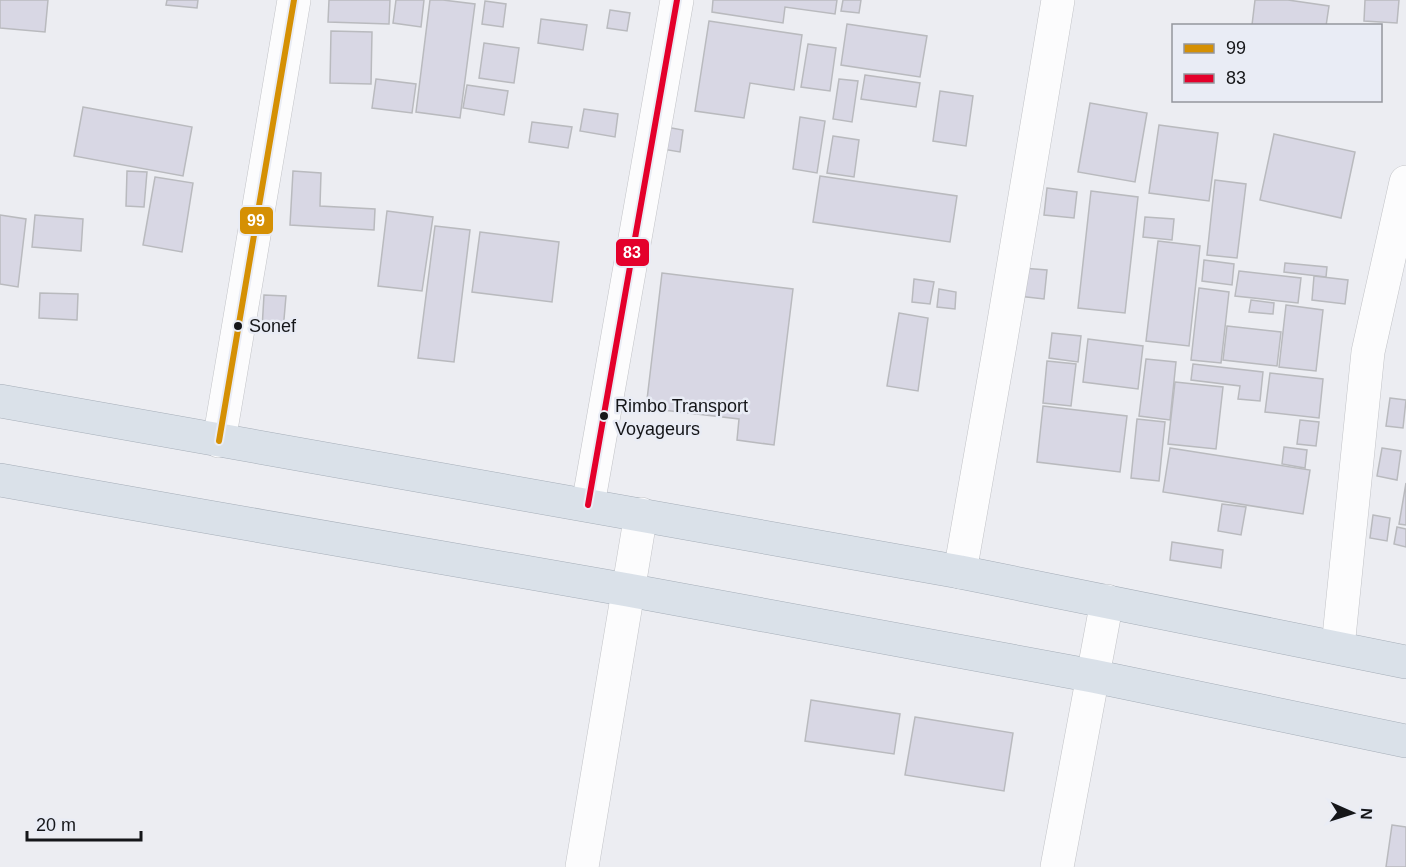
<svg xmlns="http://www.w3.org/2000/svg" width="1406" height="867" viewBox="0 0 1406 867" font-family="Helvetica,sans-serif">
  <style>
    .building { fill: #d8d7e4; stroke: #b9babe; stroke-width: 1.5 }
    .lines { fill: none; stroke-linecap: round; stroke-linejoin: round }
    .minor-casing { stroke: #c2c3c7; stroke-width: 34 }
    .highway-casing { stroke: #a6aeb8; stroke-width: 34 }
    .minor { stroke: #fcfcfd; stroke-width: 33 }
    .highway { stroke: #dae1e9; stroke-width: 33 }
    .bus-1-casing { stroke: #e9ecf5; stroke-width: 10 }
    .bus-2-casing { stroke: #e9ecf5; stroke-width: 10 }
    .bus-1 { stroke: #d59004; stroke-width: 6 }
    .bus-2 { stroke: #e4002b; stroke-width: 6 }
    .bus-dot { fill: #151619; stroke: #e9ecf5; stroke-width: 2 }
    .labels { text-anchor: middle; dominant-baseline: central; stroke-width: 5; stroke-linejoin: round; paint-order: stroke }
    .bus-label { font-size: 18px; fill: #151619; stroke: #e9ecf5; text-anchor: start }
    .line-badge { stroke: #e9ecf5; stroke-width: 2 }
    .badge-label { font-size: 16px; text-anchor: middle; font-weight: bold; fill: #fff }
  </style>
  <rect width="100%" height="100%" fill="#ecedf2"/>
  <g class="building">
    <polygon points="0,0 48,0 45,32 0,28"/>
    <polygon points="167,0 198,0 197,8 166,5"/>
    <polygon points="329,0 390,0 389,24 328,22"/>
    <polygon points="396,0 424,0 421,27 393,23"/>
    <polygon points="430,0 443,0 475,4 460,118 416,112"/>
    <polygon points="713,0 837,0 835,14 785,7 783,23 712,12"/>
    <polygon points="843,0 861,0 859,13 841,11"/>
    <polygon points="1255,0 1288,0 1329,6 1326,26 1252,25"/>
    <polygon points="1365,0 1399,0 1397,23 1364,21"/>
    <polygon points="485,1 506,4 503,27 482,24"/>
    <polygon points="610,10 630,13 627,31 607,28"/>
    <polygon points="541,19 587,25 583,50 538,43"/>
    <polygon points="709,21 802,35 794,90 750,83 744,118 695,111"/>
    <polygon points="847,24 927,36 920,77 841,65"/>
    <polygon points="331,31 372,32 371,84 330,83"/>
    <polygon points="484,43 519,48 514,83 479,78"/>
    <polygon points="808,44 836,48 830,91 801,87"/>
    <polygon points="865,75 920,83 916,107 861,99"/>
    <polygon points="376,79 416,84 412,113 372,108"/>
    <polygon points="839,79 858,81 852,122 833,119"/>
    <polygon points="467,85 508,91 504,115 463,108"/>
    <polygon points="940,91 973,96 966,146 933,141"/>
    <polygon points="1090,103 1147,113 1135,182 1078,172"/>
    <polygon points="83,107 192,127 183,176 74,156"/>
    <polygon points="584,109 618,114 615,137 580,131"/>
    <polygon points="800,117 825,121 817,173 793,169"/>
    <polygon points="532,122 572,127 568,148 529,142"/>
    <polygon points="1159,125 1218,133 1209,201 1149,193"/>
    <polygon points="666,127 683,130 680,152 662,149"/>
    <polygon points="1274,134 1355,152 1341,218 1260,200"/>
    <polygon points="833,136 859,140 854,177 827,173"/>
    <polygon points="127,171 147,172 144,207 126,206"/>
    <polygon points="293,171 321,173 320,206 375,209 374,230 290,225"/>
    <polygon points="820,176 957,196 950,242 813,222"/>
    <polygon points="155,177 193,183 182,252 143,245"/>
    <polygon points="1215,180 1246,184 1237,258 1207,255"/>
    <polygon points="1047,188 1077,192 1074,218 1044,215"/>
    <polygon points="1091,191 1138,197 1125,313 1078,308"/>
    <polygon points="387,211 433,217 422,291 378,286"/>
    <polygon points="0,215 26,219 18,287 0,284"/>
    <polygon points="35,215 83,219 81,251 32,247"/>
    <polygon points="1145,217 1174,219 1172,240 1143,237"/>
    <polygon points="435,226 470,230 454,362 418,358"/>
    <polygon points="480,232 559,242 552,302 472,292"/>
    <polygon points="1158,241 1200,246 1189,346 1146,341"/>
    <polygon points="1204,260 1234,264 1232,285 1202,281"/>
    <polygon points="1285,263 1327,267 1326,277 1284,272"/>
    <polygon points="1022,268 1047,270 1044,299 1018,296"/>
    <polygon points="1239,271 1301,278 1298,303 1235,296"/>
    <polygon points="662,273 793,289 774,445 737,440 739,419 646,408"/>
    <polygon points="1314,276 1348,280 1345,304 1312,300"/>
    <polygon points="914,279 934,282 930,304 912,302"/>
    <polygon points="1199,288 1229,292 1221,363 1191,360"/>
    <polygon points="939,289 956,292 955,309 937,307"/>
    <polygon points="40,293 78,294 77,320 39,318"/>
    <polygon points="264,295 286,296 283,331 262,329"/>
    <polygon points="1251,300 1274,303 1273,314 1249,312"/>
    <polygon points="1286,305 1323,310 1316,371 1279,367"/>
    <polygon points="899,313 928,318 918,391 887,386"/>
    <polygon points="1227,326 1281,332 1277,366 1223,360"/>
    <polygon points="1052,333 1081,336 1078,362 1049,358"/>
    <polygon points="1088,339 1143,346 1138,389 1083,382"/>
    <polygon points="1146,359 1176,362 1170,420 1139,416"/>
    <polygon points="1047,361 1076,364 1071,406 1043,403"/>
    <polygon points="1193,364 1263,372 1260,401 1238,399 1240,386 1191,380"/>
    <polygon points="1270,373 1323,379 1319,418 1265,412"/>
    <polygon points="1175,382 1223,387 1216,449 1168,444"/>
    <polygon points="1390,398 1406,400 1403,428 1386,426"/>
    <polygon points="1043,406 1127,416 1120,472 1037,462"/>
    <polygon points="1137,419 1165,422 1159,481 1131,478"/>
    <polygon points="1300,420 1319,422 1316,446 1297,444"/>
    <polygon points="1284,447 1307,450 1305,468 1282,464"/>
    <polygon points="1170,448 1310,470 1303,514 1163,492"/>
    <polygon points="1382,448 1401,451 1397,480 1377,476"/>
    <polygon points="1406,483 1406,525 1399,524"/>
    <polygon points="1222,504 1246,507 1241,535 1218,531"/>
    <polygon points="1373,515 1390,518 1387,541 1370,538"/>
    <polygon points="1397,527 1406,529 1406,547 1394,544"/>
    <polygon points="1172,542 1223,550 1221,568 1170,560"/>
    <polygon points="811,700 900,714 894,754 805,741"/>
    <polygon points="915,717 1013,733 1004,791 905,775"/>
    <polygon points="1392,825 1406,827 1406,867 1386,867"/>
  </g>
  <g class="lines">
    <defs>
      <g id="minor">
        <polyline points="219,441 294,0"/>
        <polyline points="588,505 677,0"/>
        <polyline points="960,572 1000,345 1058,0"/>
        <polyline points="1338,647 1368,352 1406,182"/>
        <polyline points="582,867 641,514"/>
        <polyline points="1057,867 1107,601"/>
      </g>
      <g id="highway">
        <polyline points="0,401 960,572 1406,662"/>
        <polyline points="0,480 203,516 628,590 1093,676 1406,741"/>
      </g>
    </defs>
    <use href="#minor" class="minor-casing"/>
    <use href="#highway" class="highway-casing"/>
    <use href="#minor" class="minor"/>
    <use href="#highway" class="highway"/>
    <defs>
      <polyline id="bus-1" points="219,441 294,0"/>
      <polyline id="bus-2" points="588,505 677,0"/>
    </defs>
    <use href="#bus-1" class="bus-1-casing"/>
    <use href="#bus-2" class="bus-2-casing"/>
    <use href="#bus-1" class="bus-1"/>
    <use href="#bus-2" class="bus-2"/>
  </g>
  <g class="bus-dot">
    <circle cx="238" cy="326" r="5"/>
    <circle cx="604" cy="416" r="5"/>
  </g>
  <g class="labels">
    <g class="bus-label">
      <text x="249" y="326">Sonef</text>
      <text x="615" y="406">Rimbo Transport<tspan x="615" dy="23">Voyageurs</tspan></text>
    </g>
  </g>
  <g class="line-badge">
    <rect x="239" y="206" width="35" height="29" rx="6" fill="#d59004"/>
    <rect x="615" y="238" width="35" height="29" rx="6" fill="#e4002b"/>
  </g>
  <g class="badge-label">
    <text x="256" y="226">99</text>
    <text x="632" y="258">83</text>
  </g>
  <rect x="1172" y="24" width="210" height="78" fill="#e9ecf5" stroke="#94969d" stroke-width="1.5"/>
  <rect x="1184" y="44" width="30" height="9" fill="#d59004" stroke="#94969d" stroke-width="1.5"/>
  <text x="1226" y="54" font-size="18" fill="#151619">99</text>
  <rect x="1184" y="74" width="30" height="9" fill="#e4002b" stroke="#94969d" stroke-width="1.5"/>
  <text x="1226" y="84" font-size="18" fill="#151619">83</text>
  <g transform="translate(1352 813) rotate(93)" stroke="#e9ecf5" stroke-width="4.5" paint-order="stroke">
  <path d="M0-4.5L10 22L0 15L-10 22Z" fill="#151619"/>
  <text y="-9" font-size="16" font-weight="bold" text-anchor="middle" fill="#151619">N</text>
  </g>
  <path d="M27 831v9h114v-9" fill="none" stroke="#151619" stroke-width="3"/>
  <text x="36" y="831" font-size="18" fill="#151619" stroke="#e9ecf5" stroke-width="4.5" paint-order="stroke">20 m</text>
</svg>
